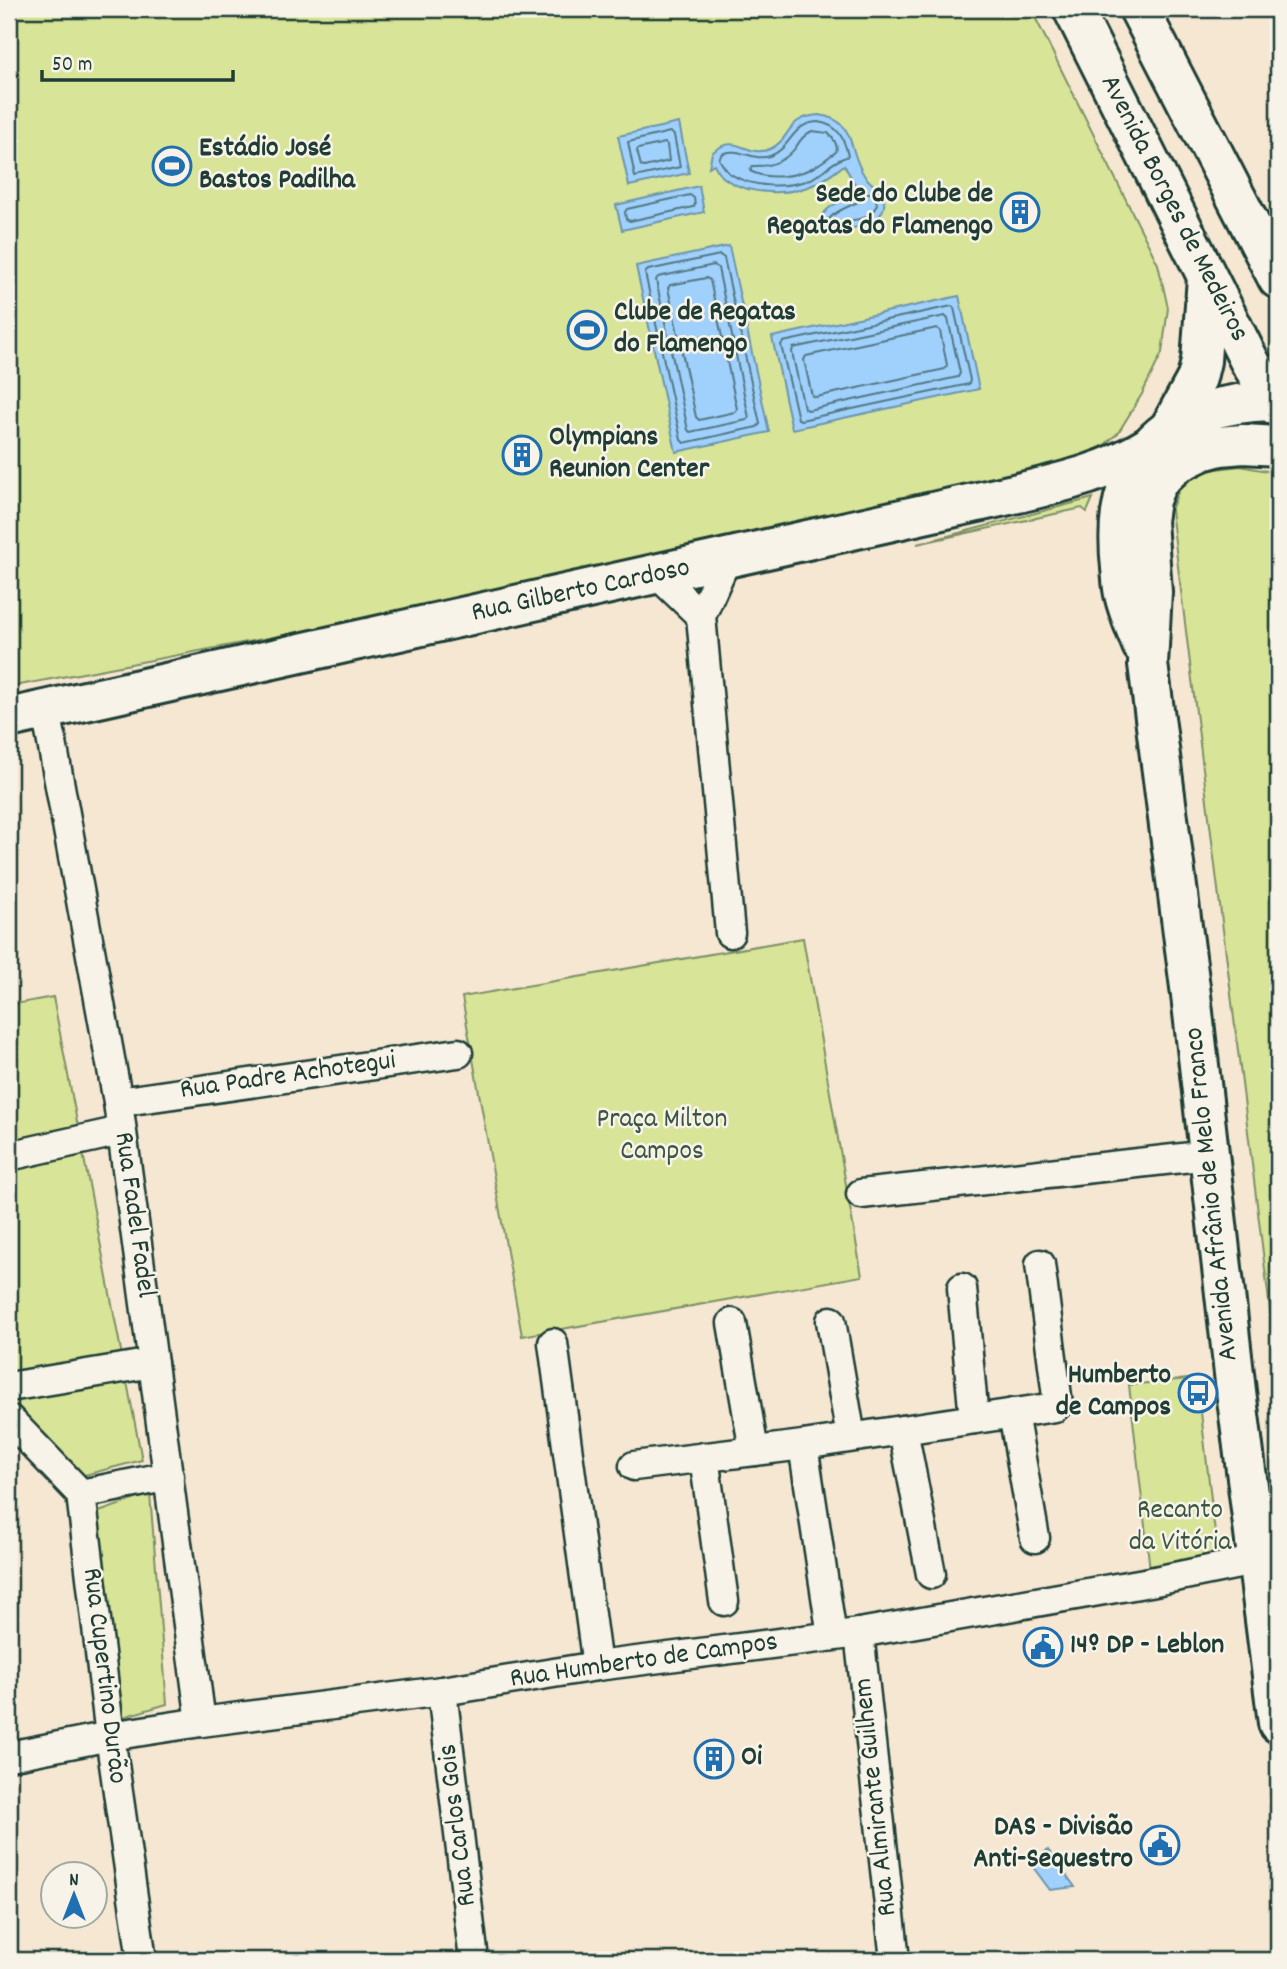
<svg xmlns="http://www.w3.org/2000/svg" width="1287" height="1969" viewBox="0 0 1287 1969" font-family="Dekko,sans-serif">
  <style>
    .green { fill: #d8e497; stroke: #7c9066; stroke-width: 2 }
    .water { fill: #a0d0fc; stroke: #6c95ac; stroke-width: 2 }
    .lines { fill: none; stroke-linecap: round; stroke-linejoin: round }
    .shore { stroke: #537884; stroke-width: 2 }
    .street-casing { stroke: #1f3d34; stroke-width: 33 }
    .secondary-casing { stroke: #1f3d34; stroke-width: 44 }
    .highway-casing { stroke: #1f3d34; stroke-width: 44 }
    .street { stroke: #f7f3e8; stroke-width: 28 }
    .secondary { stroke: #f7f3e8; stroke-width: 38 }
    .highway { stroke: #f7f3e8; stroke-width: 38 }
    .labels { text-anchor: middle; dominant-baseline: central; stroke-width: 5; stroke-linejoin: round; paint-order: stroke }
    .poi-label { font-size: 28px; font-weight: bold; fill: #1f3d34; stroke: #f7f3e8; text-anchor: start }
    .street-label { font-size: 28px; fill: #1f3d34; stroke: #f7f3e8 }
    .park-label { font-size: 28px; fill: #3b5643; stroke: #f7f3e8 }
  </style>
  <rect width="100%" height="100%" fill="#f6e7d3"/>
  <filter id="ink" filterUnits="userSpaceOnUse"><feTurbulence type="fractalNoise" baseFrequency=".0143" numOctaves="2"/><feDisplacementMap in="SourceGraphic" scale="14" xChannelSelector="R" yChannelSelector="G"/><feConvolveMatrix kernelMatrix="1 2 1 2 8 2 1 2 1" color-interpolation-filters="sRGB"/></filter>
  <g filter="url(#ink)">
    <g class="green">
      <polygon points="9,9 1031,9 1158,264 1168,308 1162,353 1142,394 1118,433 1078,468 480,598 9,687"/>
      <polygon points="1240,466 1278,473 1278,1374 1171,510 1182,482 1209,470"/>
      <polygon points="1093,498 1087,512 1082,508 917,544"/>
      <polygon points="803,938 862,1276 522,1336 462,997"/>
      <polygon points="53,997 142,1460 81,1476 9,1406 9,1005"/>
      <polygon points="1197,1378 1218,1559 1150,1570 1129,1385"/>
      <polygon points="150,1494 167,1704 123,1717 96,1513"/>
    </g>
    <g class="water">
      <path d="M819 115C857 120 847 149 864 175 870 184 882 189 884 200 888 226 841 232 824 231 811 209 846 199 860 193L844 165C836 171 827 179 817 183 792 196 746 196 723 177 719 174 716 168 714 164L709 167 712 153C736 131 747 159 770 149 792 139 785 117 819 115Z"/>
      <polygon points="679,123 689,173 629,186 618,136"/>
      <polygon points="699,186 704,212 622,230 616,205"/>
      <polygon points="729,246 769,432 676,452 636,266"/>
      <polygon points="959,296 979,389 792,429 772,337"/>
      <polygon points="1048,1850 1075,1887 1050,1890 1030,1863"/>
    </g>
    <g class="lines">
      <g class="shore">
        <path d="M818 122C838 125 844 137 848 156 845 158 842 158 839 160 829 165 821 174 811 179 786 189 751 188 729 173 725 169 722 164 719 159L722 154C738 146 753 162 770 156 792 148 791 123 818 122Z"/>
        <path d="M812 131 828 133C833 138 839 145 836 152 828 157 821 164 812 168 795 177 767 180 750 171L752 166C770 167 785 162 796 147 801 139 804 135 812 131Z"/>
        <polygon points="670,132 674,135 680,167 635,177 628,142"/>
        <polygon points="665,143 667,145 669,161 644,167 641,166 637,151 638,149"/>
        <path d="M868 193H871L876 200 877 205C871 216 864 219 853 220 844 221 838 225 830 223L829 219C840 206 859 206 868 193Z"/>
        <polygon points="690,195 694,198 695,205 693,207 630,221 626,219 625,212 627,209"/>
        <polygon points="720,255 724,258 760,424 757,427 684,443 681,440 645,273 648,270"/>
        <polygon points="714,265 718,268 749,418 747,420 690,432 688,430 656,280 658,277"/>
        <polygon points="706,278 710,280 737,409 735,412 699,420 696,417 668,288 670,285"/>
        <polygon points="952,306 954,308 970,380 969,384 801,420 798,419 781,345 783,342"/>
        <polygon points="945,316 948,319 960,373 958,377 808,410 804,408 792,352 793,348"/>
        <polygon points="937,328 940,331 947,365 945,369 816,397 812,396 804,360 806,356"/>
      </g>
      <defs>
        <g id="street">
          <polyline points="726,560 701,616 730,933"/>
          <polyline points="658,575 701,616"/>
          <polyline points="46,710 118,1102 201,1722"/>
          <polyline points="118,1102 458,1053"/>
          <polyline points="9,1156 121,1131"/>
          <polyline points="861,1194 1209,1155"/>
          <polyline points="962,1288 974,1419"/>
          <polyline points="831,1321 851,1437"/>
          <polyline points="732,1323 754,1451"/>
          <polyline points="553,1343 597,1666"/>
          <polyline points="9,1387 153,1363"/>
          <polyline points="1013,1413 1035,1538"/>
          <polyline points="9,1419 81,1494 110,1736 142,1960"/>
          <polyline points="903,1430 931,1574"/>
          <polyline points="803,1445 1055,1407 1058,1404 1040,1264"/>
          <polyline points="704,1457 724,1601"/>
          <polyline points="634,1466 803,1445 832,1636"/>
          <polyline points="81,1494 169,1476"/>
          <polyline points="859,1633 895,1960"/>
          <polyline points="442,1691 474,1960"/>
          <polyline points="9,1756 110,1736 201,1722 442,1691 597,1666 859,1633 1150,1582 1278,1556"/>
        </g>
        <g id="secondary">
          <polyline points="1278,446 1243,444 1220,446 1202,451 1177,463 1160,479 1156,485 1150,500 1147,521 1152,592 1148,664 1191,995 1236,1391 1278,1723"/>
          <path d="M1142 645C1136 629 1128 612 1124 594 1122 586 1122 576 1121 568 1117 530 1119 497 1138 464 1142 458 1145 451 1150 446 1180 412 1230 402 1273 401"/>
          <path d="M9 718 1018 493C1064 482 1108 472 1148 447"/>
        </g>
        <g id="highway">
          <polyline points="1073,9 1250,362 1278,407"/>
          <polyline points="1139,9 1278,279"/>
          <polyline points="1168,431 1197,378 1201,361 1207,277"/>
        </g>
      </defs>
      <use href="#street" class="street-casing"/>
      <use href="#secondary" class="secondary-casing"/>
      <use href="#highway" class="highway-casing"/>
      <use href="#street" class="street"/>
      <use href="#secondary" class="secondary"/>
      <use href="#highway" class="highway"/>
    </g>
  </g>
  <defs>
    <symbol id="stadium-ring" viewBox="-11 -11 22 22"><circle r="9.5" fill="#f7f3e8" stroke="#1f6fb2" stroke-width="1.5"/><path d="M0-5a6.5 5 0 1 0 0 10a6.5 5 0 1 0 0-10ZM-3.5-1.8h7v3.6h-7Z" fill="#1f6fb2"/></symbol>
    <symbol id="building-ring" viewBox="-11 -11 22 22"><circle r="9.5" fill="#f7f3e8" stroke="#1f6fb2" stroke-width="1.5"/><path d="M-4-6H4V6H1V3H-1V6H-4ZM-2.5-4.3h1.7v1.8h-1.7ZM.8-4.3h1.7v1.8H.8ZM-2.5-1h1.7V.8h-1.7ZM.8-1h1.7V.8H.8Z" fill="#1f6fb2"/></symbol>
    <symbol id="bus-ring" viewBox="-11 -11 22 22"><circle r="9.5" fill="#f7f3e8" stroke="#1f6fb2" stroke-width="1.5"/><path d="M-5-6H5V4H4V6H2V4H-2V6H-4V4H-5ZM-3.5-4V0h7V-4ZM-3.5 1.2v1.5H-2V1.2ZM2 1.2v1.5H3.5V1.2Z" fill="#1f6fb2"/></symbol>
    <symbol id="civic-ring" viewBox="-11 -11 22 22"><circle r="9.5" fill="#f7f3e8" stroke="#1f6fb2" stroke-width="1.5"/><path d="M-.6-6.5H3V-4.5H.6V-3L4-1V1h2V6H-6V1h2V-1L-.6-3ZM-1.2 2.5V6h2.4V2.5Z" fill="#1f6fb2"/></symbol>
  </defs>
  <g fill-rule="evenodd">
    <use href="#stadium-ring" x="150" y="144" width="44" height="44"/>
    <use href="#building-ring" x="998" y="190" width="44" height="44"/>
    <use href="#stadium-ring" x="565" y="308" width="44" height="44"/>
    <use href="#building-ring" x="500" y="433" width="44" height="44"/>
    <use href="#bus-ring" x="1176" y="1371" width="44" height="44"/>
    <use href="#civic-ring" x="1021" y="1625" width="44" height="44"/>
    <use href="#building-ring" x="692" y="1737" width="44" height="44"/>
    <use href="#civic-ring" x="1138" y="1823" width="44" height="44"/>
  </g>
  <g class="labels">
    <g class="poi-label">
      <text x="199" y="150">Estádio José<tspan x="199" dy="32">Bastos Padilha</tspan></text>
      <text x="993" y="196" text-anchor="end">Sede do Clube de<tspan x="993" dy="32">Regatas do Flamengo</tspan></text>
      <text x="614" y="314">Clube de Regatas<tspan x="614" dy="32">do Flamengo</tspan></text>
      <text x="549" y="439">Olympians<tspan x="549" dy="32">Reunion Center</tspan></text>
      <text x="1171" y="1377" text-anchor="end">Humberto<tspan x="1171" dy="32">de Campos</tspan></text>
      <text x="1070" y="1647">14º DP - Leblon</text>
      <text x="741" y="1759">Oi</text>
      <text x="1133" y="1829" text-anchor="end">DAS - Divisão<tspan x="1133" dy="32">Anti-Sequestro</tspan></text>
    </g>
    <g class="street-label">
      <text transform="translate(1173 209) rotate(63)">Avenida Borges de Medeiros</text>
      <text transform="translate(581 592) rotate(-12)">Rua Gilberto Cardoso</text>
      <text transform="translate(288 1077) rotate(-8)">Rua Padre Achotegui</text>
      <text transform="translate(1213 1194) rotate(-96)">Avenida Afrânio de Melo Franco</text>
      <text transform="translate(133 1215) rotate(82)">Rua Fadel Fadel</text>
      <text transform="translate(644 1662) rotate(-8)">Rua Humberto de Campos</text>
      <text transform="translate(103 1676) rotate(83)">Rua Cupertino Durão</text>
      <text transform="translate(877 1797) rotate(-96)">Rua Almirante Guilhem</text>
      <text transform="translate(459 1825) rotate(-97)">Rua Carlos Gois</text>
    </g>
    <g class="park-label">
      <text x="662" y="1121">Praça Milton<tspan x="662" dy="32">Campos</tspan></text>
      <text x="1180" y="1512">Recanto<tspan x="1180" dy="32">da Vitória</tspan></text>
    </g>
  </g>
  <rect width="1287" height="1969" fill="none" stroke="#f7f3e8" stroke-width="35"/>
  <rect x="18" y="18" width="1252" height="1934" fill="none" stroke="#1f3d34" stroke-width="2.5" filter="url(#ink)"/>
  <g transform="translate(74 1895)"><circle r="33" fill="#f7f3e8" stroke="#a1aaa0" stroke-width="2"/>
  <path d="M0-5L12 26L0 18L-12 26Z" fill="#1f6fb2"/>
  <text y="-10" font-size="19" font-weight="bold" text-anchor="middle" fill="#1f3d34">N</text>
  </g>
  <path d="M42 70v10h191v-10" fill="none" stroke="#1f3d34" stroke-width="3.5"/>
  <text x="52" y="70" font-size="21" fill="#1f3d34" stroke="#f7f3e8" stroke-width="5" paint-order="stroke">50 m</text>
</svg>
